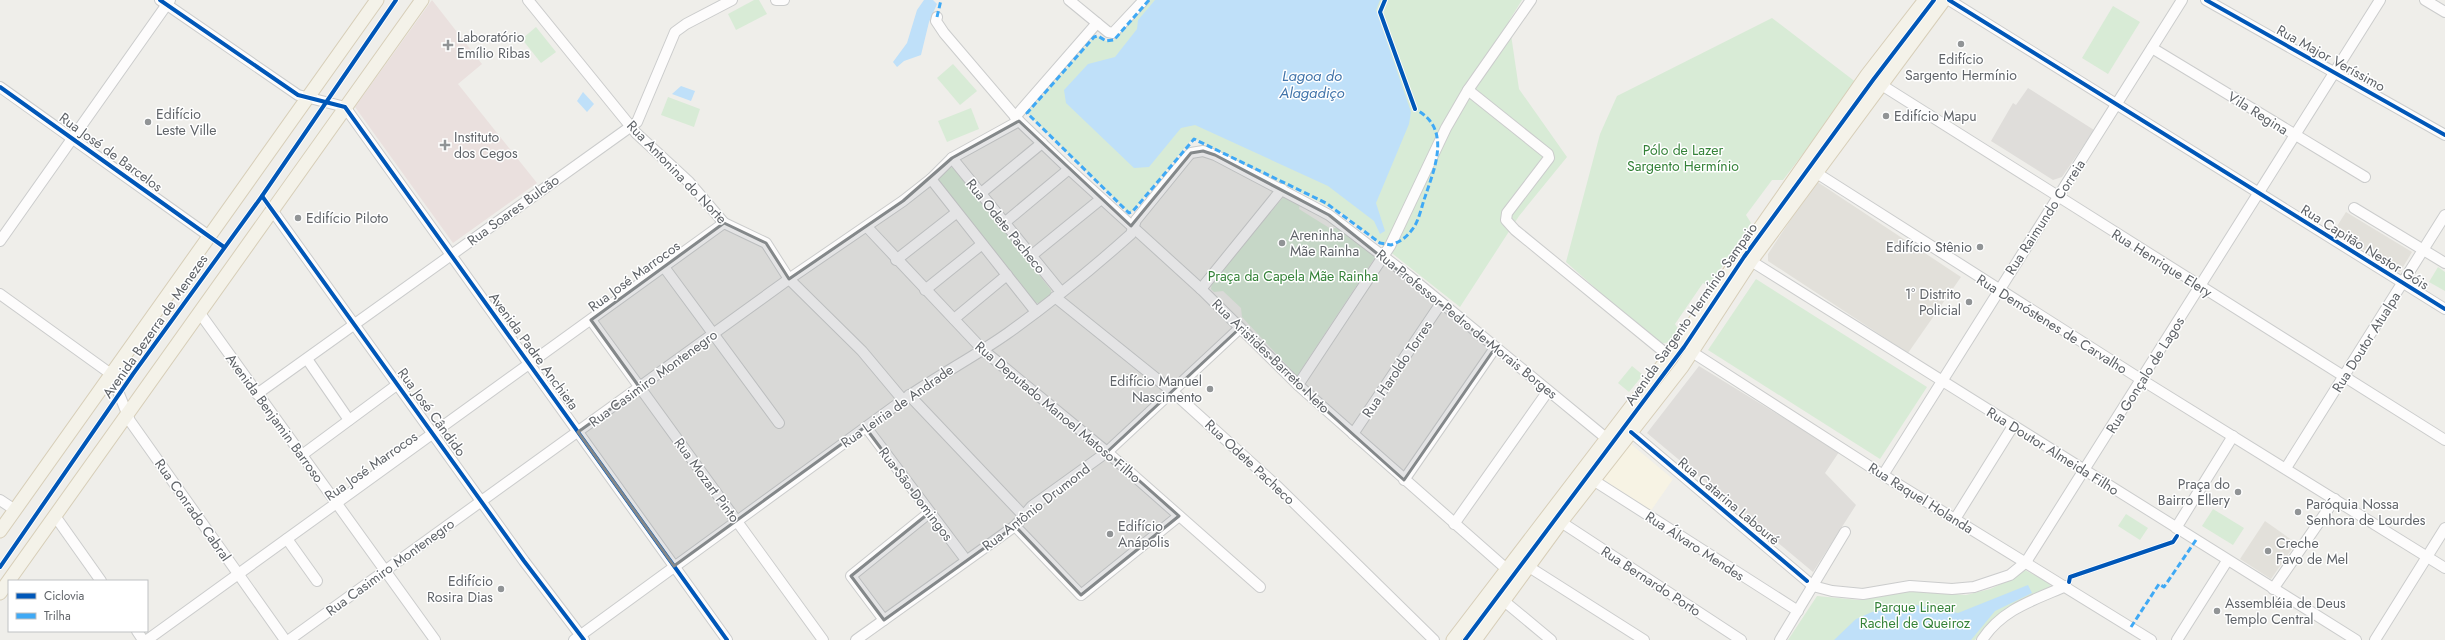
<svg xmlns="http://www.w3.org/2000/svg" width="2445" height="640" viewBox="0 0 2445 640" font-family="Jost,sans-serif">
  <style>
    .commercial { fill: #f7f3e4 }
    .industrial { fill: #dfddda }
    .education { fill: #e2e0da }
    .medical { fill: #eae0de }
    .green { fill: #d8ebd6 }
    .water { fill: #bfe0f9 }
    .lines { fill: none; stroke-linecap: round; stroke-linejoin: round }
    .minor-casing { stroke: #cbcccc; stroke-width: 12 }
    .major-casing { stroke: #d7ceb8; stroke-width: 15 }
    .minor { stroke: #fdfcfc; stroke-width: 10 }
    .major { stroke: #f4f2e9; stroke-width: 13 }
    .quiet { stroke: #3fa9f5; stroke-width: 3; stroke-dasharray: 6 3; stroke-linecap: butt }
    .cycleway-casing { stroke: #fff; stroke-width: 6 }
    .cycleway { stroke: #0057b8; stroke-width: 4 }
    .marked { fill: #84888a; fill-opacity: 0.2; stroke: #84888a; stroke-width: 3; stroke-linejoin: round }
    .poi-dot { fill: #919496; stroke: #fff; stroke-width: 1.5 }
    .labels { text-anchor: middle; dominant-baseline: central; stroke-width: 3; stroke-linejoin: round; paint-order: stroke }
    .poi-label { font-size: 14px; fill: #5f6368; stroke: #fff; text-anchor: start }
    .street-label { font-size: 14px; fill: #5f6368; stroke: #fff }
    .park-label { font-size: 14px; fill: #348238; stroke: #fff }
    .water-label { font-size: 15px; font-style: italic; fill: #4174aa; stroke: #fff }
  </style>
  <rect width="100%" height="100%" fill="#efeeea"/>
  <polygon class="commercial" points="1631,444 1673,479 1650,512 1601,478"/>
  <g class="industrial">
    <polygon points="2028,88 2094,130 2062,177 2053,180 1991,141 2013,103 2016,105"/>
    <polygon points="1699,366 1839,452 1825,473 1856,505 1813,572 1647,433"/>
  </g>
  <g class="education">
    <polygon points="1816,181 1961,277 1908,353 1768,261 1768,254"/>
    <polygon points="2346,212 2412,252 2400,272 2334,231"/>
    <polygon points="2265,521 2296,543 2271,579 2240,559"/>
  </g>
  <polygon class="medical" points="432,0 482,64 458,84 537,183 453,243 355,107"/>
  <g class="green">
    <polygon points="754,0 759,0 767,14 736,30 728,14"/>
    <polygon points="1149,0 1522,0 1509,21 1519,89 1567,157 1519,216 1460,307 1341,213 1197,140 1191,140 1133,211 1129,213 1027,113 1094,37 1098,36 1106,41 1114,40"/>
    <polygon points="2113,6 2140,22 2108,74 2082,58"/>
    <polygon points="1772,18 1857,83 1783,180 1772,180 1746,215 1751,223 1709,286 1703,283 1675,324 1679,330 1671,342 1658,344 1566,262 1600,134 1617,96"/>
    <polygon points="536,27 556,52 541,63 522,39"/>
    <polygon points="953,64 977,91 960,105 937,78"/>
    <polygon points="668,97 700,109 694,127 661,115"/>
    <polygon points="971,108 979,129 947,142 938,121"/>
    <polygon points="950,167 956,169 1051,290 1051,295 1039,304 1035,302 940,182 938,178"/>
    <polygon points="1285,195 1300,203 1299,209 1331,229 1340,227 1376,256 1297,376 1242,317 1241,308 1223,291 1214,292 1211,289 1212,282"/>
    <polygon points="2438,267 2445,272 2445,291 2429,282"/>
    <polygon points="1756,279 1927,387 1880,459 1708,350"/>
    <polygon points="1632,366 1643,375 1629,392 1618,383"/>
    <polygon points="2213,509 2244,528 2233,545 2202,526"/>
    <polygon points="2126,514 2148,528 2140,540 2118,526"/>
    <path d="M2025 570 2049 583 2052 589C2023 603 1994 613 1975 640H1788L1817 596 1859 600 1908 590 1966 595 1990 589 2016 577Z"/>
  </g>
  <g class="water">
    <polygon points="924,0 933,0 937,4 929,22 921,55 904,61 897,67 893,62 907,43 917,10"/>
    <polygon points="1155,0 1380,0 1376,10 1411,112 1409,124 1376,203 1385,231 1380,234 1374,221 1328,186 1195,125 1181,128 1149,167 1134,168 1066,103 1064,90 1088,64 1115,57 1137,29 1138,20"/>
    <polygon points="681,86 695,91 691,101 672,94"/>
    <polygon points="583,92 594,104 587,112 577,101"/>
    <polygon points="2028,585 2032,593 1995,611 1971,640 1834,640 1856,619 1872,612 1916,605 1958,613"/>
  </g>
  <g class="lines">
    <defs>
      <g id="minor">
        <polyline points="160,0 298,95 345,107 727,640"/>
        <polyline points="528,0 636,133 689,182 724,223 766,243 789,279 862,351 903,400"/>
        <polyline points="776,0 784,0"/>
        <polyline points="1069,0 1108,32 1113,33 1144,0"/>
        <polyline points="1949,0 2445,309"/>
        <polyline points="2206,0 2445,135"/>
        <polyline points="2425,0 2445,12"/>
        <polyline points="937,17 936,21 944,33 1019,121 1069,169 1201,289 1298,385 1519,580"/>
        <polyline points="2152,48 2365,177"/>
        <polyline points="1880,84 2445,440"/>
        <polyline points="0,87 209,236"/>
        <polyline points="1468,90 1548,154 1549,158 1507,213 1506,220 1515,230 1669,356"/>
        <polyline points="1015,117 1097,23"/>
        <polyline points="952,158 1061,292"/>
        <polyline points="1804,165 2142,380 2445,568"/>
        <polyline points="931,179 1036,312"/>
        <polyline points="980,194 1042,143"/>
        <polyline points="2354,208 2445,263"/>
        <polyline points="272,210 524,561 584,640"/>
        <polyline points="1003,224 1069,169"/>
        <polyline points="867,227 983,350 1107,452 1260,587"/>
        <polyline points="0,241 170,0"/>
        <polyline points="1031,256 1101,199"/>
        <polyline points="896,260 956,213"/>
        <polyline points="1751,261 2356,640"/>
        <polyline points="664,267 779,423"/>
        <polyline points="1201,289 1282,189"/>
        <polyline points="925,290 981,245"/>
        <polyline points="0,294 111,374 130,421 285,640"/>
        <polyline points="1055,297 1173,392 1278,487 1434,640"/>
        <polyline points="199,312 435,640"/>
        <polyline points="954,319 1007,275"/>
        <polyline points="591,320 823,640"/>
        <polyline points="1692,352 1883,475 2151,640"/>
        <polyline points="307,359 349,420"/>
        <polyline points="1298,385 1390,246 1446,128 1468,90 1531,0"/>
        <polyline points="257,394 637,122 675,32 686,24 732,0"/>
        <polyline points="909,395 1023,515"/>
        <polyline points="866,427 966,560"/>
        <polyline points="1631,432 1813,586 1832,591 1863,594 1910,586 1952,589 1974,587 2010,575 2026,562 2380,0"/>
        <polyline points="1353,434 1441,303"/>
        <polyline points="302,455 398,384"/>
        <polyline points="2286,468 2445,215"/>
        <polyline points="1883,475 2182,0"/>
        <polyline points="1404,480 1495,348"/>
        <polyline points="1593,480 1798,611"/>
        <polyline points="0,500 15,510"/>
        <polyline points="55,516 101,581"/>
        <polyline points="1955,519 2013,426"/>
        <polyline points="1561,522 1741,640"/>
        <polyline points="1454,524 1548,391"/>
        <polyline points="1015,526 1081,595 1179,516"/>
        <polyline points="2176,528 2233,436"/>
        <polyline points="287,539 317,581"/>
        <polyline points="1529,567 1644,640"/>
        <polyline points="2273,589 2335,499"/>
        <polyline points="1504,601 1551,640"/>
        <polyline points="884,620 851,576 929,513"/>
        <polyline points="137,631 143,640"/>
        <polyline points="147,640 724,223"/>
        <polyline points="289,640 789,279 903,201 931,179 952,158 1019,121"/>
        <path d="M574 640 903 400C937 376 974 357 1008 333 1050 303 1092 269 1131 234L1136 220 1188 156 1191 153 1203 151 1215 155 1329 215 1409 276 1606 438"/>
        <polyline points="856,640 1015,526 1032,506 1107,452 1240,328"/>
        <polyline points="1780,640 1845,532"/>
        <path d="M1982 640C2002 609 2034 600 2066 586"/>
        <polyline points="2177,640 2227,561"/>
        <polyline points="2375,640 2445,528"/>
      </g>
      <g id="major">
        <polyline points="0,531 377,0"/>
        <polyline points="0,593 422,0"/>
        <polyline points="1453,640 1679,344 1867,75 1925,0"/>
        <polyline points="1475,640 1561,522 1682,367 1751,261 1944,0"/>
      </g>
    </defs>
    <use href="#minor" class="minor-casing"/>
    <use href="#major" class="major-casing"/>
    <use href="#minor" class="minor"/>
    <use href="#major" class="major"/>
    <g class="quiet">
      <path d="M1149 0 1114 40 1106 41 1098 36 1094 37 1027 113 1129 213 1133 211 1194 139 1326 203 1380 243 1391 245C1399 242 1406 238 1411 231 1419 222 1421 208 1425 197 1435 167 1452 128 1415 109L1414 105"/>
      <polyline points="937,17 941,0"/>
      <polyline points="2131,627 2159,584 2164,587 2196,540"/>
    </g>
    <defs>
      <g id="cycleway">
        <polyline points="160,0 298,95 345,107 727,640"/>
        <polyline points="1385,0 1380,12 1415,109"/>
        <polyline points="1949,0 2445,309"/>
        <polyline points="2206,0 2445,135"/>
        <polyline points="0,87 224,247"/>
        <polyline points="262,196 524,561 584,640"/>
        <polyline points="1631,432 1807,581"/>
        <polyline points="0,567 133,374 262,196 396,0"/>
        <polyline points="2069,582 2070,577 2173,542 2177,536"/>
        <polyline points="1465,640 1684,347 1744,257 1873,80 1934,0"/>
      </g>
    </defs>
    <use href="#cycleway" class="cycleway-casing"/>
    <use href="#cycleway" class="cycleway"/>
  </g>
  <path class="marked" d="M1019 121 1131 226 1191 153 1203 151 1215 155 1329 215 1495 348 1404 480 1298 385 1240 328 1107 452 1179 516 1081 595 1015 526 884 620 851 576 929 513 865 427 674 566 578 432 640 388 591 320 724 223 766 243 789 279 903 201 952 158Z"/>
  <g class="poi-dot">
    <circle cx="1961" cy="44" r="4"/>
    <path d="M446 39h4v4h4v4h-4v4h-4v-4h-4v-4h4z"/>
    <circle cx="1886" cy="116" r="4"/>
    <circle cx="148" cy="122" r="4"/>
    <path d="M443 139h4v4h4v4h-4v4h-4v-4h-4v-4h4z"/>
    <circle cx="298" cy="218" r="4"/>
    <circle cx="1282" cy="243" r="4"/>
    <circle cx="1980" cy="247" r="4"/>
    <circle cx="1969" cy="302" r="4"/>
    <circle cx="1210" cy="389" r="4"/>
    <circle cx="2238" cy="492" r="4"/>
    <circle cx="2298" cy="512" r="4"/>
    <circle cx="1110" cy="534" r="4"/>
    <circle cx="2268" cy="551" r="4"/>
    <circle cx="501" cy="589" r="4"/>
    <circle cx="2217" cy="611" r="4"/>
  </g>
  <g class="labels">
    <g class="poi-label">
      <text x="457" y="37">Laboratório<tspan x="457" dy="16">Emílio Ribas</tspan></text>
      <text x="1961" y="59" text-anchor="middle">Edifício<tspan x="1961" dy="16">Sargento Hermínio</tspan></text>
      <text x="156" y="114">Edifício<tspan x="156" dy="16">Leste Ville</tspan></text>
      <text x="1894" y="116">Edifício Mapu</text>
      <text x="454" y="137">Instituto<tspan x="454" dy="16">dos Cegos</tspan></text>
      <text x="306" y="218">Edifício Piloto</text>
      <text x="1290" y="235">Areninha<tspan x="1290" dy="16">Mãe Rainha</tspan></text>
      <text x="1972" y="247" text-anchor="end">Edifício Stênio</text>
      <text x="1961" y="294" text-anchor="end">1° Distrito<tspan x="1961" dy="16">Policial</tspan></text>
      <text x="1202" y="381" text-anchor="end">Edifício Manuel<tspan x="1202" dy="16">Nascimento</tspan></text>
      <text x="2230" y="484" text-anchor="end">Praça do<tspan x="2230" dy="16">Bairro Ellery</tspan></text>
      <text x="2306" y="504">Paróquia Nossa<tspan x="2306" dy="16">Senhora de Lourdes</tspan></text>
      <text x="1118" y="526">Edifício<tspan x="1118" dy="16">Anápolis</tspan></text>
      <text x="2276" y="543">Creche<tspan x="2276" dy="16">Favo de Mel</tspan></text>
      <text x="493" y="581" text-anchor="end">Edifício<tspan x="493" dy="16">Rosira Dias</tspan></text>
      <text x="2225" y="603">Assembléia de Deus<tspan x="2225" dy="16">Templo Central</tspan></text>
    </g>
    <g class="street-label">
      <text transform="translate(2331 58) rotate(29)">Rua Major Veríssimo</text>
      <text transform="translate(2258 113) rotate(32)">Vila Regina</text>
      <text transform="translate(111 152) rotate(36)">Rua José de Barcelos</text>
      <text transform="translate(677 172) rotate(46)">Rua Antonina do Norte</text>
      <text transform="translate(513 210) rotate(-36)">Rua Soares Bulcão</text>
      <text transform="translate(2045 217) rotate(-57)">Rua Raimundo Correia</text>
      <text transform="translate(1006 226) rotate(51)">Rua Odete Pacheco</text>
      <text transform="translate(2365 247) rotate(32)">Rua Capitão Nestor Góis</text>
      <text transform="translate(2162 263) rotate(32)">Rua Henrique Elery</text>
      <text transform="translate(634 276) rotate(-36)">Rua José Marrocos</text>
      <text transform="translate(1691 314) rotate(-55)">Avenida Sargento Hermínio Sampaio</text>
      <text transform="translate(1467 324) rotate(39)">Rua Professor Pedro de Morais Borges</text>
      <text transform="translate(2052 324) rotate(32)">Rua Demóstenes de Carvalho</text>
      <text transform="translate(155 326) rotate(-55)">Avenida Bezerra de Menezes</text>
      <text transform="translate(2366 342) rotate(-58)">Rua Doutor Atualpa</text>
      <text transform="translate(534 351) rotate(54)">Avenida Padre Anchieta</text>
      <text transform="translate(1271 356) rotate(44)">Rua Aristides Barreto Neto</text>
      <text transform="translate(1397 369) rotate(-56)">Rua Haroldo Torres</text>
      <text transform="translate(2145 375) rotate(-58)">Rua Gonçalo de Lagos</text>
      <text transform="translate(653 378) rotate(-36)">Rua Casimiro Montenegro</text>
      <text transform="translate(897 406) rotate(-35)">Rua Leiria de Andrade</text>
      <text transform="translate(432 412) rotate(54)">Rua José Cândido</text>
      <text transform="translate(1058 412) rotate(40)">Rua Deputado Manoel Matoso Filho</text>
      <text transform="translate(275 418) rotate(54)">Avenida Benjamin Barroso</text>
      <text transform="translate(2053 451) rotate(32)">Rua Doutor Almeida Filho</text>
      <text transform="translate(1250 462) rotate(43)">Rua Odete Pacheco</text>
      <text transform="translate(371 466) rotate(-35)">Rua José Marrocos</text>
      <text transform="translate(707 480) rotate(54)">Rua Mozart Pinto</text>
      <text transform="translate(916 494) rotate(53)">Rua São Domingos</text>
      <text transform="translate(1921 498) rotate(32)">Rua Raquel Holanda</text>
      <text transform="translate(1729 501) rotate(40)">Rua Catarina Labouré</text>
      <text transform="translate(1036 507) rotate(-38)">Rua Antônio Drumond</text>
      <text transform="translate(193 510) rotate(55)">Rua Conrado Cabral</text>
      <text transform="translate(1695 546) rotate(33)">Rua Álvaro Mendes</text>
      <text transform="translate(390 567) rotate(-36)">Rua Casimiro Montenegro</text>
      <text transform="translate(1651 581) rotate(33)">Rua Bernardo Porto</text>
    </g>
    <g class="park-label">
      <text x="1683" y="150">Pólo de Lazer<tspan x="1683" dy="16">Sargento Hermínio</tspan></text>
      <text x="1293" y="276">Praça da Capela Mãe Rainha</text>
      <text x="1915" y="607">Parque Linear<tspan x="1915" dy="16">Rachel de Queiroz</tspan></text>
    </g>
    <g class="water-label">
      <text x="1312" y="76">Lagoa do<tspan x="1312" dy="17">Alagadiço</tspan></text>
    </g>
  </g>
  <rect x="8" y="580" width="140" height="52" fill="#ffffff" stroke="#bfc1c3"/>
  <rect x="16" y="593" width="20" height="6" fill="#0057b8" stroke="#bfc1c3"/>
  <text x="44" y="600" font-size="12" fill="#5f6368">Ciclovia</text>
  <rect x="16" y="613" width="20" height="6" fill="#3fa9f5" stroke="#bfc1c3"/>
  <text x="44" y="620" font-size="12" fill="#5f6368">Trilha</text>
</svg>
